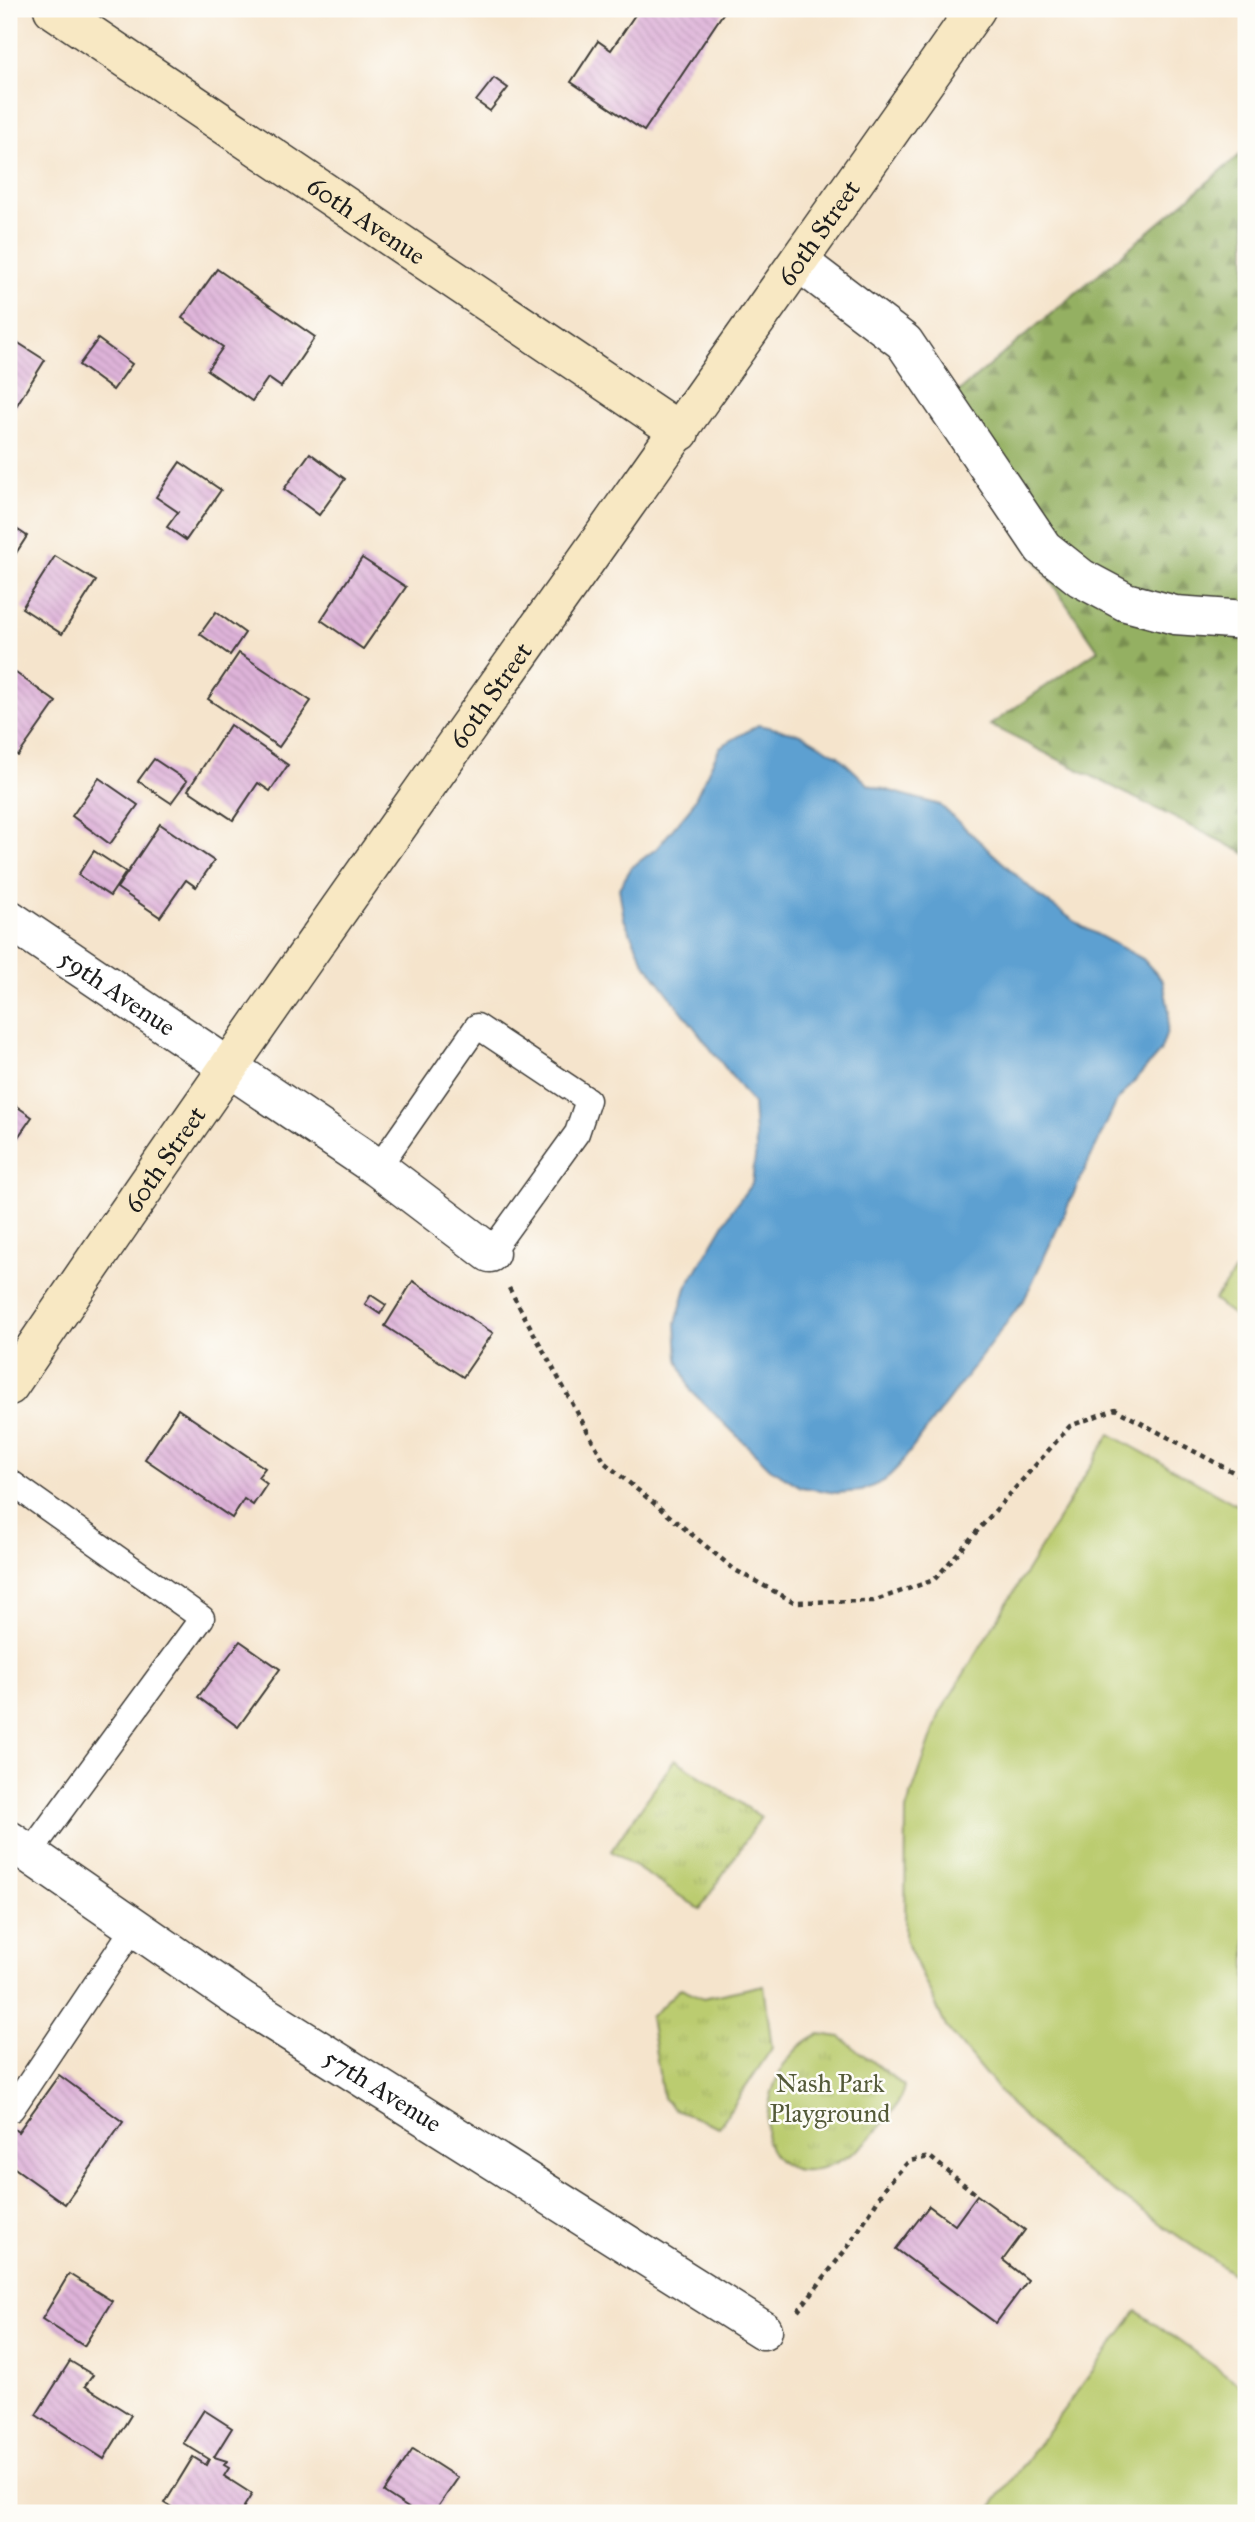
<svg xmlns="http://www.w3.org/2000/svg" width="1255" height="2522" viewBox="0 0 1255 2522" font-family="'IM FELL Great Primer',serif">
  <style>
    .forest { fill: url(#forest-firs); stroke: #58663f; stroke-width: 2 }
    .park { fill: url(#park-tufts); stroke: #6c7446; stroke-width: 2 }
    .pitch { fill: #bbcc6f; stroke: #6c7446; stroke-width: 2 }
    .water { fill: #5da0d1; stroke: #3c5e76; stroke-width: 2 }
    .building { fill: url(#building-back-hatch) }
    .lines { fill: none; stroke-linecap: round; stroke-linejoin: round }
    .lane-casing { stroke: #3d3a36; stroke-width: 27 }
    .street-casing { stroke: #3d3a36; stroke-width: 41 }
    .secondary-casing { stroke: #3d3a36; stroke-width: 41 }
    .path { stroke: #3d3a36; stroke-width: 4.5; stroke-dasharray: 5 5; stroke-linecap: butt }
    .lane { stroke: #fff; stroke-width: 24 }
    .street { stroke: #fff; stroke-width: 38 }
    .secondary { stroke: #f8e8c3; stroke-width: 38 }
    .labels { text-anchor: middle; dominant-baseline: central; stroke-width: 5; stroke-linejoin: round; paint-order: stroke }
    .street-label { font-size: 26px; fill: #1c1c1c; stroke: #fdfcf7 }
    .park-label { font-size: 26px; fill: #545a39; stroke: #fdfcf7 }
  </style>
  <defs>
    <pattern id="forest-firs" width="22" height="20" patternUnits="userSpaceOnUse" patternTransform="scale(1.75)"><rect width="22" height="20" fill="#94b062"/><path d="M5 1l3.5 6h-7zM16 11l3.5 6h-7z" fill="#788e50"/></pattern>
    <pattern id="park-tufts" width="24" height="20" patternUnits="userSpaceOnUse" patternTransform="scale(1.75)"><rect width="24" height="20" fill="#bbcc6f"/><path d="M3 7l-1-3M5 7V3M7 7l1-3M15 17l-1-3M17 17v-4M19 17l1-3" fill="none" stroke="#a0af60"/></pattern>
    <pattern id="building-back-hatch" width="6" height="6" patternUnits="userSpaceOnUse" patternTransform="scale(1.75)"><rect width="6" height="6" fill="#deb3d9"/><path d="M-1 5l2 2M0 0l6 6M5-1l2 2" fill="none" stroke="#be99ba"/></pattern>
  </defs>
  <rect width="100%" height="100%" fill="#fdfcf7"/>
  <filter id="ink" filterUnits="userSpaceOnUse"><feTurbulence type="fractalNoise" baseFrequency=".0143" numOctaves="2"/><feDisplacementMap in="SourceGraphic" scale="14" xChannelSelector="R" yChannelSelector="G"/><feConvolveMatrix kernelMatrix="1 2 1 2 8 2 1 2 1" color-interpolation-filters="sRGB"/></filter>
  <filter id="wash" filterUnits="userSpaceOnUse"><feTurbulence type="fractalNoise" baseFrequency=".00686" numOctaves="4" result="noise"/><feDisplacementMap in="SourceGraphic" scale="28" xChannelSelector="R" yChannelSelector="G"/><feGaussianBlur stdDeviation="1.57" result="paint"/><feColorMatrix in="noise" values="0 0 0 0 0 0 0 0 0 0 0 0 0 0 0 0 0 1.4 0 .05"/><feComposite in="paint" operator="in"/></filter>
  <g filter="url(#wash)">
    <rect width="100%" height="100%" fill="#f5e4cc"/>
    <polygon class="forest" points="1246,150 1246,854 990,725 1098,650 934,412"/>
    <g class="park">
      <polygon points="675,1759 761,1817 700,1909 611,1851"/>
      <polygon points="764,1985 772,2048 719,2127 675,2110 663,2098 650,2017 681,1988 703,1998"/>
      <path d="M819 2034 840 2037 904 2086C900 2108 883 2123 869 2139 844 2167 784 2191 767 2142 765 2137 767 2127 767 2121 769 2085 786 2049 819 2034Z"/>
    </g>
    <g class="pitch">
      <polygon points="1246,1256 1246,1326 1214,1300"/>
      <polygon points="1110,1434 1246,1510 1246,2283 1077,2166 1010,2104 946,2027 905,1939 906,1810 940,1713"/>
      <polygon points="1137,2311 1246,2389 1246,2513 987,2513"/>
    </g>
    <polygon class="water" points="758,725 801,734 837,755 869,785 940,805 1039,896 1083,927 1143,959 1163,981 1169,1011 1167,1032 1160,1052 1117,1101 1025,1298 899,1466 884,1481 862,1491 836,1493 801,1487 770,1468 691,1391 678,1359 676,1323 686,1288 732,1210 752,1183 756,1149 753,1104 644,962 624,919 619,888 632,867 657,848 691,807 720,747"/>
    <g id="blocks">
      <g class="building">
        <polygon points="639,9 726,9 644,131 571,82 598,41 611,50"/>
        <polygon points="494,78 508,88 490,111 476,101"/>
        <polygon points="217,269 315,337 281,387 268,378 252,401 207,370 223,347 182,318"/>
        <polygon points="9,337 45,360 13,411 9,408"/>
        <polygon points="98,339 132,364 113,390 79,365"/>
        <polygon points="310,453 345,479 319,515 284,489"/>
        <polygon points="180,462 221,490 186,540 167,527 178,512 156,497"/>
        <polygon points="9,524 27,536 9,564"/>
        <polygon points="55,556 96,581 62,634 22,608"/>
        <polygon points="362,558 406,587 363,649 321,620"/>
        <polygon points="216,612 245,633 230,655 200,634"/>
        <polygon points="239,653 311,701 279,747 208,699"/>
        <polygon points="9,668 56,702 18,756 9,750"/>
        <polygon points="230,725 288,765 270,791 258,783 233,820 188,790"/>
        <polygon points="154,759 187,781 171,803 138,781"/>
        <polygon points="99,778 138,805 110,844 72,816"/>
        <polygon points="160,824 214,861 196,887 186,880 160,917 117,888"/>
        <polygon points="94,851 126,872 110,896 78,875"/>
        <polygon points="9,1101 32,1117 9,1150"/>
        <polygon points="413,1281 493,1333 463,1377 385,1326"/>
        <polygon points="371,1295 386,1305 380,1314 365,1304"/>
        <polygon points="178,1409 265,1468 258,1477 267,1484 253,1505 244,1499 232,1518 145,1459"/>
        <polygon points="240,1641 280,1669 238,1727 198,1697"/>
        <polygon points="59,2075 123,2122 65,2204 9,2164 9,2125 18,2132"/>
        <polygon points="977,2195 1025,2230 1003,2260 1028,2280 996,2323 896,2249 929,2206 955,2225"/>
        <polygon points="69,2274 112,2301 84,2346 42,2319"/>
        <polygon points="70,2361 93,2375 85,2386 131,2415 104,2459 36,2415"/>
        <polygon points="204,2410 232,2428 214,2457 227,2461 224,2465 229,2468 224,2476 252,2494 240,2513 181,2513 165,2503 193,2457 206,2465 209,2459 183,2443"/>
        <polygon points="413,2449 458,2478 434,2513 416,2513 384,2492"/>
      </g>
    </g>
  </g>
  <g filter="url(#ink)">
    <use href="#blocks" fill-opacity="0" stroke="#3d3a36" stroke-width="2"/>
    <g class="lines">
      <defs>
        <g id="lane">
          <polyline points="378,1168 477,1026 588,1100 577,1133 490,1253"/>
          <polyline points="9,1481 202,1618 29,1854"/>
          <polyline points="12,2109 134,1927"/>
        </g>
        <g id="street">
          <polyline points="799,262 904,342 1043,548 1081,578 1126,602 1175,615 1246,620"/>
          <path id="s1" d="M9 919 378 1168 490 1253"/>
          <path id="s2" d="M9 1840 243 2002 763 2330"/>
        </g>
        <g id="secondary">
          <path id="s3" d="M53 9 680 432"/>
          <path id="s4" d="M9 1386C324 922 654 469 976 9"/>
        </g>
      </defs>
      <use href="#lane" class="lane-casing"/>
      <use href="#street" class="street-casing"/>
      <use href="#secondary" class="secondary-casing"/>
      <g class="path">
        <polyline points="509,1288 605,1463 735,1570 794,1602 873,1601 934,1580 1070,1426 1115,1409 1246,1479"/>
        <polyline points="798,2311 850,2244 887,2185 909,2161 930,2157 977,2195"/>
      </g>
      <use href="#lane" class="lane"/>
      <use href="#street" class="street"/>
      <use href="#secondary" class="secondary"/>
    </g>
  </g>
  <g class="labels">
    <g class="street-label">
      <text stroke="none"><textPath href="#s3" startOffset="378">60th Avenue</textPath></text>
      <text stroke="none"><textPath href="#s4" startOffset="1409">60th Street</textPath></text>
      <text stroke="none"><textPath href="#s4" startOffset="842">60th Street</textPath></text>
      <text stroke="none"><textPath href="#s1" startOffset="131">59th Avenue</textPath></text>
      <text stroke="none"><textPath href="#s4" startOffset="275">60th Street</textPath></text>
      <text stroke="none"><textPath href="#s2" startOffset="450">57th Avenue</textPath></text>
    </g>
    <g class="park-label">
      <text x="830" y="2083">Nash Park<tspan x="830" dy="30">Playground</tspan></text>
    </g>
  </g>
  <rect width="1255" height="2522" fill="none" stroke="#fdfcf7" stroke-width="35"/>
</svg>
